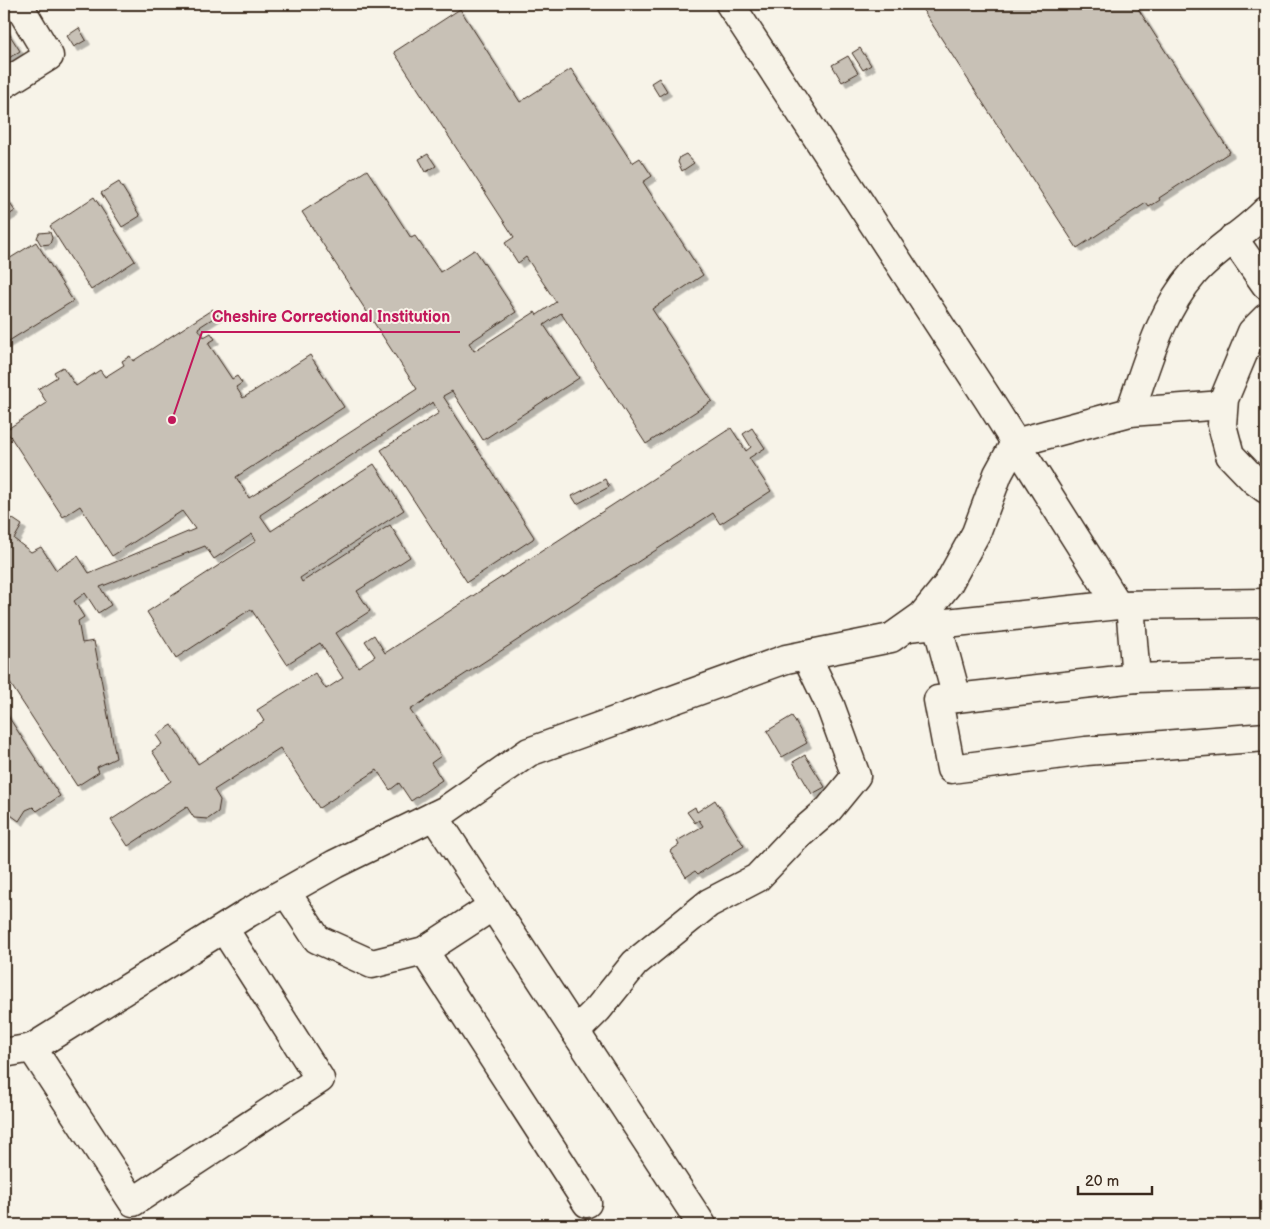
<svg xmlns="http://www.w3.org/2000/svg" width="1270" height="1229" viewBox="0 0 1270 1229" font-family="'Balsamiq Sans',sans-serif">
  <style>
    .building { fill: #c8c1b6; stroke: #3b2a1e; filter: url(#shadow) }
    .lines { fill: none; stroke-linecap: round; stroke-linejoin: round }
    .minor-casing { stroke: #3b2a1e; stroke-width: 31 }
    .minor { stroke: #f7f3e8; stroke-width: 28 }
    .leader { fill: none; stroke: #c2185b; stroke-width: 2 }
    .callout-dot { fill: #c2185b; stroke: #f7f3e8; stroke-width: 2 }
    .callout-label { font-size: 16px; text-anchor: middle; font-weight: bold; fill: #c2185b; stroke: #f7f3e8; stroke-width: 4; stroke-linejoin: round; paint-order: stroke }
  </style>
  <defs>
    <filter id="shadow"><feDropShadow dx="4.5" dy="4.5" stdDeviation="0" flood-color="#0004"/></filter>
  </defs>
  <rect width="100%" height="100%" fill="#f7f3e8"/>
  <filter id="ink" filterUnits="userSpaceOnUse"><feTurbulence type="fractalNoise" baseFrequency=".02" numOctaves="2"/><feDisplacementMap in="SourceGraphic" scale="10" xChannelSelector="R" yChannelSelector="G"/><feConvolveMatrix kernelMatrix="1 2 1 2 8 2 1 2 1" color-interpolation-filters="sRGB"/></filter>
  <g filter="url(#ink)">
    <g class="building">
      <polygon points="919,4 1135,4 1230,152 1159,198 1160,200 1149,207 1146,203 1077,248"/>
      <polygon points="460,9 520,102 571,69 632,163 640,158 652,176 643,182 703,275 652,309 712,401 646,444 561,313 544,325 579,378 483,440 452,391 443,396 534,537 533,539 467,582 381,450 439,413 433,402 260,515 271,531 374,464 404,510 300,578 302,582 390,525 410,557 357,591 370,611 336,633 358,667 375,656 365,641 374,635 385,653 731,428 746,451 751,447 743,434 752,428 765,448 749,458 771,491 720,524 713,513 410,710 441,756 431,763 442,780 411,801 399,783 390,790 377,770 319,808 280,748 214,790 220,800 218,812 208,819 194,818 187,807 128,846 111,820 171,781 152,751 162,744 156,735 172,725 198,764 264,721 257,710 315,673 326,689 343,678 320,643 287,664 251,609 176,658 147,612 256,541 252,534 214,559 205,546 100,587 111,605 98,613 85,593 74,601 84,617 78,621 82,643 94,641 116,758 97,767 99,772 77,786 4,674 4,513 22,525 14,539 31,552 41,547 56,570 78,556 89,573 195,529 182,511 112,556 80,506 63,517 6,430 47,403 38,389 57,377 54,372 63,367 76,386 100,370 105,377 124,365 122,361 130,356 133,361 213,309 218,315 198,328 204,337 211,333 215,339 208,343 232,379 237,376 242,383 236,387 243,398 310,355 344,407 236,477 249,498 417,389 302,212 367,170 411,238 415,236 440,272 474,250 476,251 516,312 469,343 474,351 535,312 537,315 556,302 526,257 518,263 505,243 514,237 394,52"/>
      <polygon points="4,26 20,51 4,61"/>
      <polygon points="79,28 86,40 74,47 67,36"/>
      <polygon points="860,48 871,65 863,70 852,53"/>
      <polygon points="848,56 858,73 842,82 832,65"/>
      <polygon points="659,78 667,91 659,96 651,83"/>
      <polygon points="428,154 436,166 426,172 419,159"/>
      <polygon points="686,154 694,163 682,171 678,162 680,157"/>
      <polygon points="119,182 140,216 122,227 101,193"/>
      <polygon points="4,195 15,211 4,218"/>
      <polygon points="94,197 135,261 91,290 50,226"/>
      <polygon points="50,232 52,238 50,244 41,245 37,238 39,233"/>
      <polygon points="36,242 73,301 4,344 4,262"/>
      <polygon points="605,479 609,487 577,504 572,496"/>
      <polygon points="4,710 60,796 37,811 33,807 26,810 19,821 4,810"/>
      <polygon points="792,716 807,743 782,757 767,731"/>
      <polygon points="805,755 825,787 812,794 793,762"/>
      <polygon points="715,800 744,846 698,874 695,871 686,877 670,851 679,845 677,841 703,826 699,820 695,823 687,812 695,807 697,812"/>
    </g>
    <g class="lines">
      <defs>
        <g id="minor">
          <polyline points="730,4 988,399 1118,605 1266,603"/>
          <polyline points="4,84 49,56 18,4"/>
          <polyline points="1233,238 1266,285"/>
          <polyline points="1266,318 1252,332 1224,399 1222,425 1230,455 1254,480 1266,489"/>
          <path d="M1130 412C1147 364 1160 312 1194 273 1215 249 1244 234 1266 211"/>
          <polyline points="1130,605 1136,678"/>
          <polyline points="937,624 957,698"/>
          <polyline points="908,627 1118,605"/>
          <polyline points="1266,674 1136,678 938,700 951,769 1086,751 1266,737"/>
          <polyline points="434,816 702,1225"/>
          <polyline points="286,892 317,939 372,964 424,951 493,906"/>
          <polyline points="224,929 320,1079 133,1202 32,1048 248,913 335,864 446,810 529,752 786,659 891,638 922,616 948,584 976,533 998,474 1015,443 1130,412 1223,405"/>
          <polyline points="424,951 587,1203"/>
          <polyline points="576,1031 598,1009 635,963 709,903 757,878 793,840 829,809 856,776 830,705 806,655"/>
          <polyline points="4,1053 32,1048"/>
        </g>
      </defs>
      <use href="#minor" class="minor-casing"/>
      <use href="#minor" class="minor"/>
    </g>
  </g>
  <path class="leader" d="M172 420L202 332H460"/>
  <circle class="callout-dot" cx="172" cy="420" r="5"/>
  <g class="callout-label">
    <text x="331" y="322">Cheshire Correctional Institution</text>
  </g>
  <rect width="1270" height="1229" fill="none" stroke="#f7f3e8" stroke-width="20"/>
  <rect x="10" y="10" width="1250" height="1209" fill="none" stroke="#3b2a1e" stroke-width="2" filter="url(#ink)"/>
  <path d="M1078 1186v8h74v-8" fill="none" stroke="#3b2a1e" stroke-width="2.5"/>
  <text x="1085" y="1186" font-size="15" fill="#3b2a1e" stroke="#f7f3e8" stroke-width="4" paint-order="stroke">20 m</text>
</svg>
